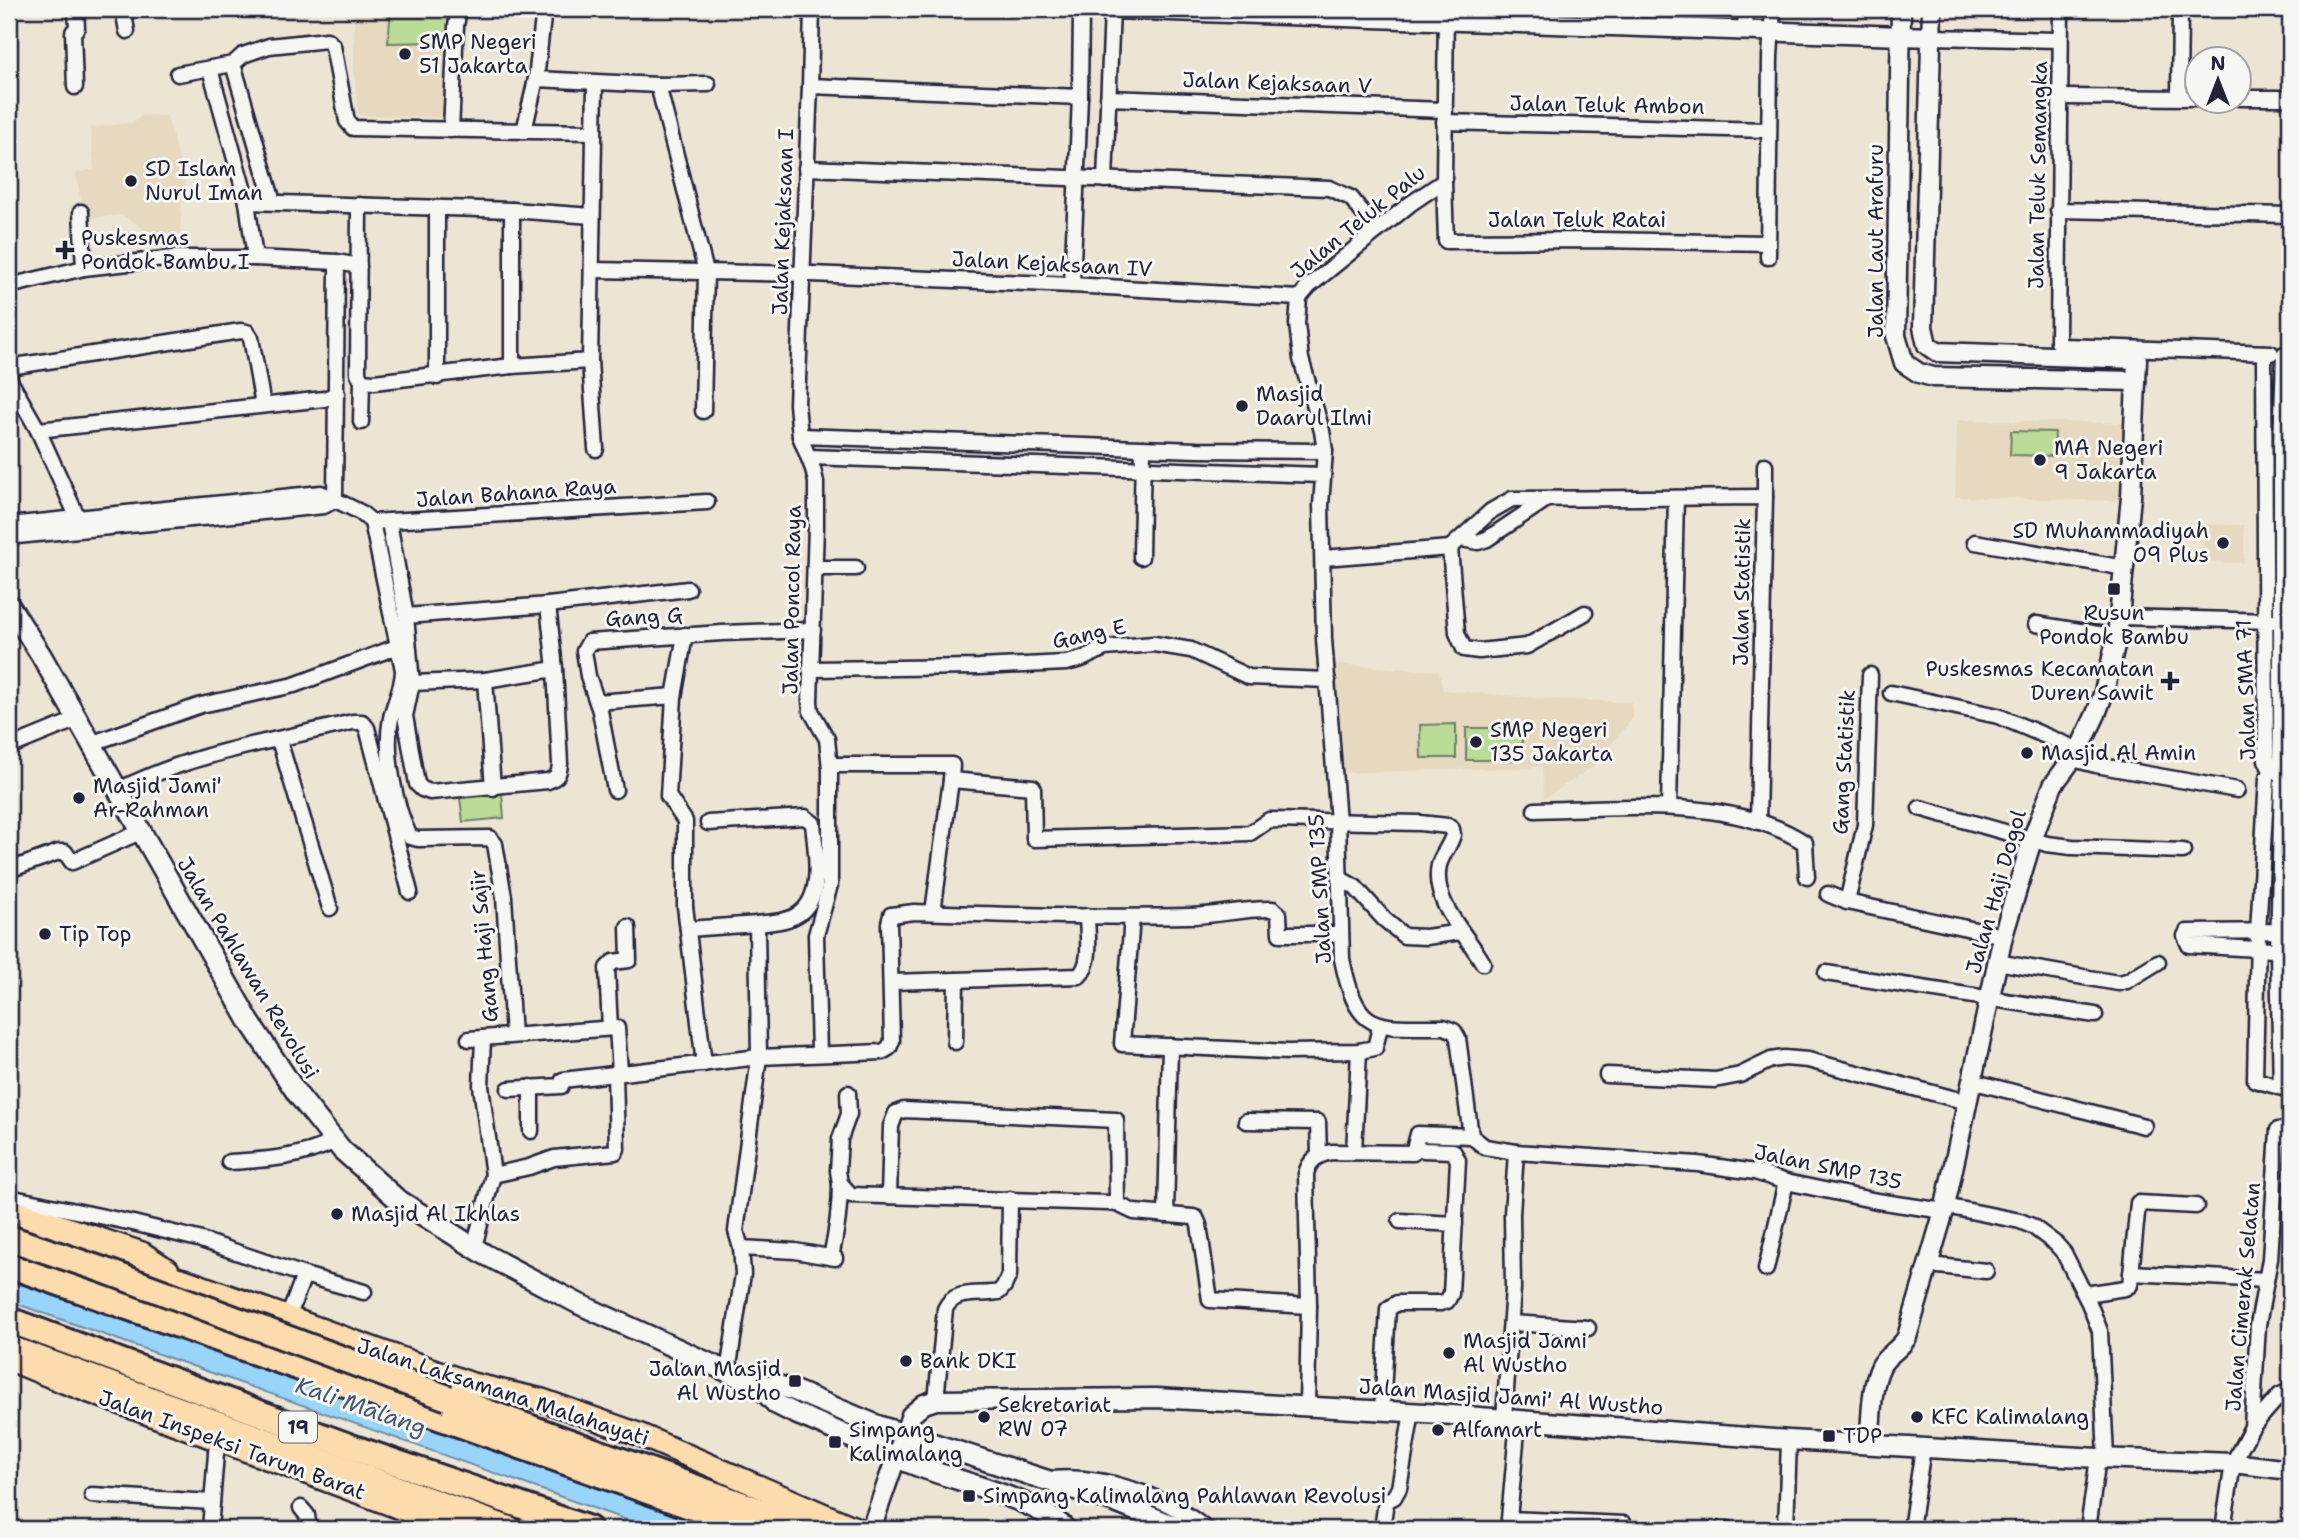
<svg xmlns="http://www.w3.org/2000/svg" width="2299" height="1538" viewBox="0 0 2299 1538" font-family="'Shantell Sans',sans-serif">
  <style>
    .built { fill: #e6d9bf }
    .green { fill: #badc96; stroke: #6e7f68; stroke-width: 2 }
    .water { fill: #99d5fa; stroke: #698dae; stroke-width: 2 }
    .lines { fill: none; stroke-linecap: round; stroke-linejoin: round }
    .minor-casing { stroke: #22223b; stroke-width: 19 }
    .tertiary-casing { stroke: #22223b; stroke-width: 23 }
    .secondary-casing { stroke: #22223b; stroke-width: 24 }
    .primary-casing { stroke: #22223b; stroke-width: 26 }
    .motorway-casing { stroke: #22223b; stroke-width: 30 }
    .minor { stroke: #f6f6f2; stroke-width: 14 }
    .tertiary { stroke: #f6f6f2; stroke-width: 18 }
    .secondary { stroke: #f6f6f2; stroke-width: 19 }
    .primary { stroke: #fcdcac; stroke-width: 21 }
    .motorway { stroke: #fcdcac; stroke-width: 24 }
    .motorway-bridge-casing { stroke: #22223b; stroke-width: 30; stroke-linecap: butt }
    .motorway-bridge { stroke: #fcdcac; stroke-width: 24 }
    .poi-dot { fill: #22223b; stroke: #f6f6f2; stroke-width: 2.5 }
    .labels { text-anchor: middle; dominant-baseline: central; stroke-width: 6; stroke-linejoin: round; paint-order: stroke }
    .shield { fill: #f6f6f2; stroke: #626272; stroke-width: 2 }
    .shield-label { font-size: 19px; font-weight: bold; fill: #22223b }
    .poi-label { font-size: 21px; fill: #22223b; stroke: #f6f6f2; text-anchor: start }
    .street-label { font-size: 21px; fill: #22223b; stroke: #f6f6f2 }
    .water-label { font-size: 23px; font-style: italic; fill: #465874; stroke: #f6f6f2 }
  </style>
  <rect width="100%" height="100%" fill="#ede5d4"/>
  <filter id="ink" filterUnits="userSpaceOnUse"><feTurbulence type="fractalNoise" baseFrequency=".0143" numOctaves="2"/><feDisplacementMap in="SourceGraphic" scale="14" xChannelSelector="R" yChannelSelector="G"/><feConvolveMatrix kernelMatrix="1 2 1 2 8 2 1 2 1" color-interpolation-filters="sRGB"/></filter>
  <g filter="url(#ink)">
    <g class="built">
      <polygon points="354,9 462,9 449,118 358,115 354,70"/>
      <polygon points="142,115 167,116 187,189 182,196 180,245 148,247 149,232 122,215 84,219 76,173 94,169 90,128 135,122"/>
      <polygon points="1957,420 2126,423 2123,501 1955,497"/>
      <polygon points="2202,524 2244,525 2244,563 2202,562"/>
      <polygon points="2287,557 2290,557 2290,746 2288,746"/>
      <polygon points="1331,664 1439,671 1443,690 1548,699 1631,702 1633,718 1592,767 1544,799 1542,767 1342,773"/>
    </g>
    <g class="green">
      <polygon points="391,9 458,9 447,42 388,43"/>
      <polygon points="2011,431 2055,432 2054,456 2010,455"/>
      <polygon points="1456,724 1456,758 1421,758 1420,725"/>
      <rect x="1466" y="728" width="56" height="32"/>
      <polygon points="502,794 504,818 463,822 460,798"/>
    </g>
    <polygon class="water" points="9,1269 755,1529 652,1529 9,1301"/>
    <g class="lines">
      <defs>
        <g id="minor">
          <polyline points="123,9 127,31"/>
          <polyline points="812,9 810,86 797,404 800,436 813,469 816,482 816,527 810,701 811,711 827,739 830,769 830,885 816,935 819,1054"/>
          <path d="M1446 9 1444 181 1410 204 1309 286 1299 298 1297 324 1301 359 1322 431 1325 451 1321 505 1324 639 1338 822 1342 959C1358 1037 1376 1026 1444 1027L1454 1031 1458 1038 1471 1136 1485 1147 1516 1152 1698 1164 1755 1172 1786 1182 1877 1201 1944 1211"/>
          <polyline points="2061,9 2058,342 2063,346 2271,353"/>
          <polyline points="1745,30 1746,9"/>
          <polyline points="1932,37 2060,40"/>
          <polyline points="233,64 273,202"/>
          <polyline points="210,69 247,202 255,258"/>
          <polyline points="178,74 233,64 243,55 269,46 327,40 333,46 347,121 353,128 593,132"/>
          <polyline points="536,79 658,85 706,272 703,411"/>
          <polyline points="658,85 708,84"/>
          <polyline points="810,86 1080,97"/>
          <polyline points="75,87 73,32 77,28 76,9"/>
          <polyline points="2060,97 2198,98"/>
          <polyline points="2179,97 2180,9"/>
          <polyline points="1108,98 1444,110"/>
          <polyline points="2240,98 2290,98"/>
          <polyline points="1444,122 1768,130"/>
          <polyline points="451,130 456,26 459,9"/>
          <polyline points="524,131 536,79 544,9"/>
          <polyline points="806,168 1329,188 1351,198 1377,231"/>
          <polyline points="1105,180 1112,9"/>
          <polyline points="1444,181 1446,241 1599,240 1768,243"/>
          <polyline points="247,202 512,210 592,216"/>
          <polyline points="359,205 358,373 362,381 374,382 512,366 590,361 595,83"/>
          <polyline points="437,208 437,377"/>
          <polyline points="2058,210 2290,215"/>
          <polyline points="81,212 84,268"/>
          <polyline points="1768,257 1770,57 1773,9"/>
          <polyline points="592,270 811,274 1072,285 1299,298"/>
          <polyline points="1072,285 1080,97 1081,9"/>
          <polyline points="9,286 84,268 173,258 255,258 337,262 359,266"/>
          <polyline points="2264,353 2266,760 2270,769 2276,771 2280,766 2281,722 2281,449 2284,354"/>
          <polyline points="590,361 596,449"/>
          <polyline points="512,366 512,210"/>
          <polyline points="9,367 241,331 247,332 251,338 263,405"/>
          <polyline points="9,379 38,430 81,525"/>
          <polyline points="361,422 362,381"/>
          <polyline points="38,430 324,399 337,394"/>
          <polyline points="800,436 1197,450 1325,451"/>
          <polyline points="809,457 1322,475"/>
          <polyline points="1765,497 1765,465"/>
          <polyline points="335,500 337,262"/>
          <path d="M372 522 403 670C403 688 394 702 391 718 384 752 395 807 410 837L418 839 490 838 495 844 504 897 513 1035"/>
          <path d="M389 522 406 616 412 683 405 716 417 784 422 789 430 792 548 781C558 777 559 774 560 764L555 669 548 605"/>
          <polyline points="9,525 321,493 360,512 372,522 707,502"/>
          <polyline points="9,534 17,536 324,506 335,500"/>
          <polyline points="1461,539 1478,542 1487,539 1547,499"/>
          <polyline points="1975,542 2125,568"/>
          <polyline points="1450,548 1457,633 1464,649 1479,651 1527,646 1585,613"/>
          <polyline points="1141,557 1143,448"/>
          <polyline points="1323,558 1450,548 1491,511 1512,499 1765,497 1758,822"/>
          <polyline points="815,568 856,568"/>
          <polyline points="406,616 548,605 688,589"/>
          <polyline points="2120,617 2272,621"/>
          <polyline points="2036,624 2117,637"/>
          <polyline points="685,635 674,697 668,796 685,821 685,906 704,1064"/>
          <polyline points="810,669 979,667 1066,663 1082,659 1105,648 1154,644 1191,650 1249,677 1328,680"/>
          <polyline points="485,680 493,788"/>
          <polyline points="412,683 485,680 555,669"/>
          <polyline points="1891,693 1998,716 2079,750"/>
          <polyline points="597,702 674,696"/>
          <polyline points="279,740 330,908"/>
          <polyline points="90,744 201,705 294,685 399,646"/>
          <polyline points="9,747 78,719"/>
          <polyline points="2073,759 2096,765 2237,790"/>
          <path d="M830 765H952L951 780 1033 787 1034 839 1250 833 1269 820 1420 823 1448 826 1452 829 1453 835C1450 846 1442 854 1439 865 1431 903 1467 934 1483 963"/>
          <polyline points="2267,778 2258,932 2255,1080 2290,1090"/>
          <polyline points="615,790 600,711 588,676 584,651 589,642 722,633 813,630"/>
          <path d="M117 791C190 753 274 741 353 722H362L367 728 410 892"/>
          <polyline points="1669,807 1676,498"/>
          <polyline points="1920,808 2047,844 2072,847 2183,851"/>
          <path d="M1535 810C1618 808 1732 795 1805 843L1807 877"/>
          <path d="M708 823 805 817 813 823C815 849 825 894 800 913 788 922 771 922 757 924L759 1057 736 1231 741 1248 743 1274 728 1372"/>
          <polyline points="9,870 59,852 65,852 72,862 140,832"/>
          <polyline points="1339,878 1355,887 1384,919 1404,936 1426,937 1461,932"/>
          <polyline points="1828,894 1847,902 2003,936"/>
          <polyline points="1847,902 1865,825 1870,675"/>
          <polyline points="933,912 951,780"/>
          <polyline points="1132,917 1122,1044 1288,1052 1359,1051 1375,1048 1380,1027"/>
          <polyline points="688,929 757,924"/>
          <polyline points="2290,931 2187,932 2185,936 2189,945 2290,951"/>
          <polyline points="1997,962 2118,983 2127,981 2158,962"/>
          <polyline points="1826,973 2095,1015"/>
          <path d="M892 982 1079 976C1093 963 1087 934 1087 916"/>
          <polyline points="610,1028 607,968 613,962 629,960 628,927"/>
          <polyline points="469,1039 615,1028 617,1028 620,1072"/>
          <polyline points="955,1042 956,980"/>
          <polyline points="1607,1075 1715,1080 1740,1075 1771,1060 1784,1058 1808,1060 1967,1102"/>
          <polyline points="1971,1081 2144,1126"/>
          <polyline points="531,1087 531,1131"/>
          <polyline points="2281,1087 2278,951 2282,776"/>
          <path d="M509 1089 561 1086 563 1080 759 1057 882 1052 889 1048 892 1041 889 923 891 915 914 912C1005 915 1097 918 1188 916 1217 916 1244 908 1273 909L1279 914 1280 934H1341"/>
          <polyline points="848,1093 849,1114 840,1139 838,1171 840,1183 851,1195 1108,1203 1117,1204 1134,1212 1193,1217 1196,1218 1199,1225 1210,1300 1309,1306"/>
          <polyline points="1246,1121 1318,1122 1319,1155"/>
          <polyline points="1354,1152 1359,1051"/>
          <path d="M229 1162C266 1160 301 1158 335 1141"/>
          <polyline points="493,1175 529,1167 554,1158 615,1152 617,1149 615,1073"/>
          <polyline points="889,1196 891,1126 896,1113 904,1110 1116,1120 1117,1204"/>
          <polyline points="9,1197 133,1223 198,1239 304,1275 364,1292"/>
          <polyline points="1945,1206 2020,1221 2032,1226 2056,1244 2064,1253 2089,1303 2100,1331 2106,1458"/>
          <polyline points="1166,1215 1170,1046"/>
          <polyline points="1400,1221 1455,1224"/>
          <polyline points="474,1247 493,1175 481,1086 483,1038"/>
          <polyline points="741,1248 795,1251 835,1258"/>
          <path d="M831 1257C837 1231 840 1211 840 1183"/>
          <polyline points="1929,1265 1986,1271"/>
          <polyline points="1766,1269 1786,1182"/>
          <polyline points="2131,1273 2266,1280"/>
          <polyline points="2085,1294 2125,1288 2130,1285 2138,1203 2196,1206"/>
          <polyline points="288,1318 304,1275"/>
          <polyline points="1511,1323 1588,1328"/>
          <path d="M936 1400 945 1309C955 1288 979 1296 999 1292L1004 1286 1009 1275 1010 1199"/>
          <path d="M1307 1406 1309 1306 1306 1174C1309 1160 1318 1155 1331 1152L1413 1153 1418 1134 1471 1136"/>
          <polyline points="1382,1410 1388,1309 1397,1303 1440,1303 1447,1301 1451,1294 1458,1160 1453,1151 1423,1150"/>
          <polyline points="1504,1419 1513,1288 1512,1214 1516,1152"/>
          <polyline points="1518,1420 1509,1519 1624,1524 1624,1529"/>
          <polyline points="2252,1427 2280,1395 2290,1391"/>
          <path d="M1052 1479C1104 1474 1166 1496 1206 1529"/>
          <polyline points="92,1495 212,1502"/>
          <polyline points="301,1508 307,1515 309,1529"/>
          <polyline points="210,1529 217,1441"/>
          <polyline points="1382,1529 1386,1501 1394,1497 1399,1488 1412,1412"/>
          <polyline points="1721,1529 1728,1529"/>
          <polyline points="1786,1529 1789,1440"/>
          <polyline points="1911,1529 1923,1448"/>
          <polyline points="2088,1529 2098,1458"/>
          <polyline points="2223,1529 2233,1463 2252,1427 2258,1325 2270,1259 2278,1130"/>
        </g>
        <g id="tertiary">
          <polyline points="1112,9 1932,37"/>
          <polyline points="1901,9 1896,336 1904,363 1919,373 1933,377 2136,381"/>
          <path d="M1869 1444C1872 1420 1870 1388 1881 1366 1887 1354 1900 1350 1907 1337L1944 1211 2003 936 2032 840 2053 785 2079 750 2096 714 2104 692 2117 637 2131 497 2137 359 1937 352 1927 345 1923 327 1932 9"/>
          <polyline points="871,1529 911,1415 924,1404 936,1400 1156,1398 1425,1413 1789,1440 2098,1458 2233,1463 2290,1470"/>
        </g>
        <g id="secondary">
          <path d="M9 605 41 655 249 1021 298 1095 342 1150 397 1199 486 1255 579 1304 759 1386 776 1404 794 1413C837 1430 879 1452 923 1468 964 1483 1035 1499 1066 1529"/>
          <polyline points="759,1386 776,1385 793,1390 879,1426 1114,1502 1182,1529"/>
        </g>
        <g id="primary">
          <polyline points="9,1209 142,1253 168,1270"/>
          <polyline points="9,1246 22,1234 38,1233 123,1264 184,1280 472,1384 542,1400 638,1434 857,1529"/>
          <polyline points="13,1361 66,1383 456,1529"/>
        </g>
        <g id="motorway">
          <polyline points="9,1265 755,1529"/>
          <polyline points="9,1320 354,1448 589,1529"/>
          <polyline points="9,1348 509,1529"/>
          <polyline points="448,1398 810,1529"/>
        </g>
      </defs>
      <use href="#minor" class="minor-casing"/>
      <use href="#tertiary" class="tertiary-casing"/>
      <use href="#secondary" class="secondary-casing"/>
      <use href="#primary" class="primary-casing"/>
      <use href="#motorway" class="motorway-casing"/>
      <use href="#minor" class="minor"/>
      <use href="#tertiary" class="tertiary"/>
      <use href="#secondary" class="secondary"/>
      <use href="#primary" class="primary"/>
      <use href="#motorway" class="motorway"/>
      <defs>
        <polyline id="motorway-bridge" points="9,1238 103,1270 448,1398"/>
      </defs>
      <use href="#motorway-bridge" class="motorway-bridge-casing"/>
      <use href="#motorway-bridge" class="motorway-bridge"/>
    </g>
  </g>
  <g class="poi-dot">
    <circle cx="405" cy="54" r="7"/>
    <circle cx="131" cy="181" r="7"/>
    <path d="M61.5 239.5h7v7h7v7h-7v7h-7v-7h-7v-7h7z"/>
    <circle cx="1242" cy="406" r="7"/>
    <circle cx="2040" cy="460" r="7"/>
    <circle cx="2223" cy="543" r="7"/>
    <rect x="2107" y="582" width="14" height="14" rx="3.5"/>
    <path d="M2166.5 670.5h7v7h7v7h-7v7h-7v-7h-7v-7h7z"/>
    <circle cx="1476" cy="742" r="7"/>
    <circle cx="2027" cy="753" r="7"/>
    <circle cx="79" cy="798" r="7"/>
    <circle cx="45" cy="934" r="7"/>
    <circle cx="337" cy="1214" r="7"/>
    <circle cx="1449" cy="1353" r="7"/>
    <circle cx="906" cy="1361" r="7"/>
    <rect x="788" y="1374" width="14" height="14" rx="3.5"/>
    <circle cx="984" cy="1417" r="7"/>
    <circle cx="1917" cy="1417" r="7"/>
    <circle cx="1438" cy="1430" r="7"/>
    <rect x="1822" y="1429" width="14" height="14" rx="3.5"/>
    <rect x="828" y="1435" width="14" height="14" rx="3.5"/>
    <rect x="962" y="1489" width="14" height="14" rx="3.5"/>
  </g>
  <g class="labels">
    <rect class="shield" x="279" y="1411.5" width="38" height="31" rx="5"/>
    <g class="shield-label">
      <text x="298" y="1427">19</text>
    </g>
    <g class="poi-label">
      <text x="419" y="42">SMP Negeri<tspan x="419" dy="24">51 Jakarta</tspan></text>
      <text x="145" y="169">SD Islam<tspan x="145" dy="24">Nurul Iman</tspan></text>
      <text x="81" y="238">Puskesmas<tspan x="81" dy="24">Pondok Bambu I</tspan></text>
      <text x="1256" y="394">Masjid<tspan x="1256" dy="24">Daarul Ilmi</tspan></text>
      <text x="2054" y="448">MA Negeri<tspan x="2054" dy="24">9 Jakarta</tspan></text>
      <text x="2209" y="531" text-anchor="end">SD Muhammadiyah<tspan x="2209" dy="24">09 Plus</tspan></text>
      <text x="2114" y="613" text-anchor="middle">Rusun<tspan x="2114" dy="24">Pondok Bambu</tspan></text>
      <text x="2154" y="669" text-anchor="end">Puskesmas Kecamatan<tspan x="2154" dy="24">Duren Sawit</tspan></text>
      <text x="1490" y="730">SMP Negeri<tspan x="1490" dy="24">135 Jakarta</tspan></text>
      <text x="2041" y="753">Masjid Al Amin</text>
      <text x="93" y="786">Masjid Jami'<tspan x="93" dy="24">Ar-Rahman</tspan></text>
      <text x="59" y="934">Tip Top</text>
      <text x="351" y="1214">Masjid Al Ikhlas</text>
      <text x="1463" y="1341">Masjid Jami<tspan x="1463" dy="24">Al Wustho</tspan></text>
      <text x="920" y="1361">Bank DKI</text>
      <text x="781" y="1369" text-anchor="end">Jalan Masjid<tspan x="781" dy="24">Al Wustho</tspan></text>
      <text x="998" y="1405">Sekretariat<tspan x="998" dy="24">RW 07</tspan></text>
      <text x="1931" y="1417">KFC Kalimalang</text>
      <text x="849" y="1430">Simpang<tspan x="849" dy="24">Kalimalang</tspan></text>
      <text x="1452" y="1430">Alfamart</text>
      <text x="1843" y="1436">TDP</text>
      <text x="983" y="1496">Simpang Kalimalang Pahlawan Revolusi</text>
    </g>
    <g class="street-label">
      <text transform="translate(1277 83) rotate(2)">Jalan Kejaksaan V</text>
      <text transform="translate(1607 105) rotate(1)">Jalan Teluk Ambon</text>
      <text transform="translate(2038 175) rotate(-89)">Jalan Teluk Semangka</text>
      <text x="1577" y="220">Jalan Teluk Ratai</text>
      <text transform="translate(783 222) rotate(-88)">Jalan Kejaksaan I</text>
      <text transform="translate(1358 222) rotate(-39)">Jalan Teluk Palu</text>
      <text transform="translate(1876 241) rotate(-90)">Jalan Laut Arafuru</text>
      <text transform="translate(1052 264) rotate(3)">Jalan Kejaksaan IV</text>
      <text transform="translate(516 493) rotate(-4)">Jalan Bahana Raya</text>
      <text transform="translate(1742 592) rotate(-89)">Jalan Statistik</text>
      <text transform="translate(792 600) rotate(-89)">Jalan Poncol Raya</text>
      <text transform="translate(644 617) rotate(-3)">Gang G</text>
      <text transform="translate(1089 634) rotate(-12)">Gang E</text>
      <text transform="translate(2246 690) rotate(-92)">Jalan SMA 71</text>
      <text transform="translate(1844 762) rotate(-87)">Gang Statistik</text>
      <text transform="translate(1320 889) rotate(-93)">Jalan SMP 135</text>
      <text transform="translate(1996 892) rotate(-74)">Jalan Haji Dogol</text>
      <text transform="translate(484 946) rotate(-95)">Gang Haji Sajir</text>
      <text transform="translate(248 968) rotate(59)">Jalan Pahlawan Revolusi</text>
      <text transform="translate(1828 1167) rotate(12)">Jalan SMP 135</text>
      <text transform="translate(2243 1297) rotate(-85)">Jalan Cimerak Selatan</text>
      <text transform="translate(503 1392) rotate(18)">Jalan Laksamana Malahayati</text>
      <text transform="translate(1511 1397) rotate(4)">Jalan Masjid Jami' Al Wustho</text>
      <text transform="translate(232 1445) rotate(20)">Jalan Inspeksi Tarum Barat</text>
    </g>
    <g class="water-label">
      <text transform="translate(361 1406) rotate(19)">Kali Malang</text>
    </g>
  </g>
  <rect width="2299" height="1538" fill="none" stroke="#f6f6f2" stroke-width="35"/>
  <rect x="18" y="18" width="2264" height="1503" fill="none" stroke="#22223b" stroke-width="2.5" filter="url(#ink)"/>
  <g transform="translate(2218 80)"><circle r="33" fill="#f6f6f2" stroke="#a1a1a9" stroke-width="2"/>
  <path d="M0-5L12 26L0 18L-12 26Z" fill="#22223b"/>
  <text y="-10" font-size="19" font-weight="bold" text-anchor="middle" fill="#22223b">N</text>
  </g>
</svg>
